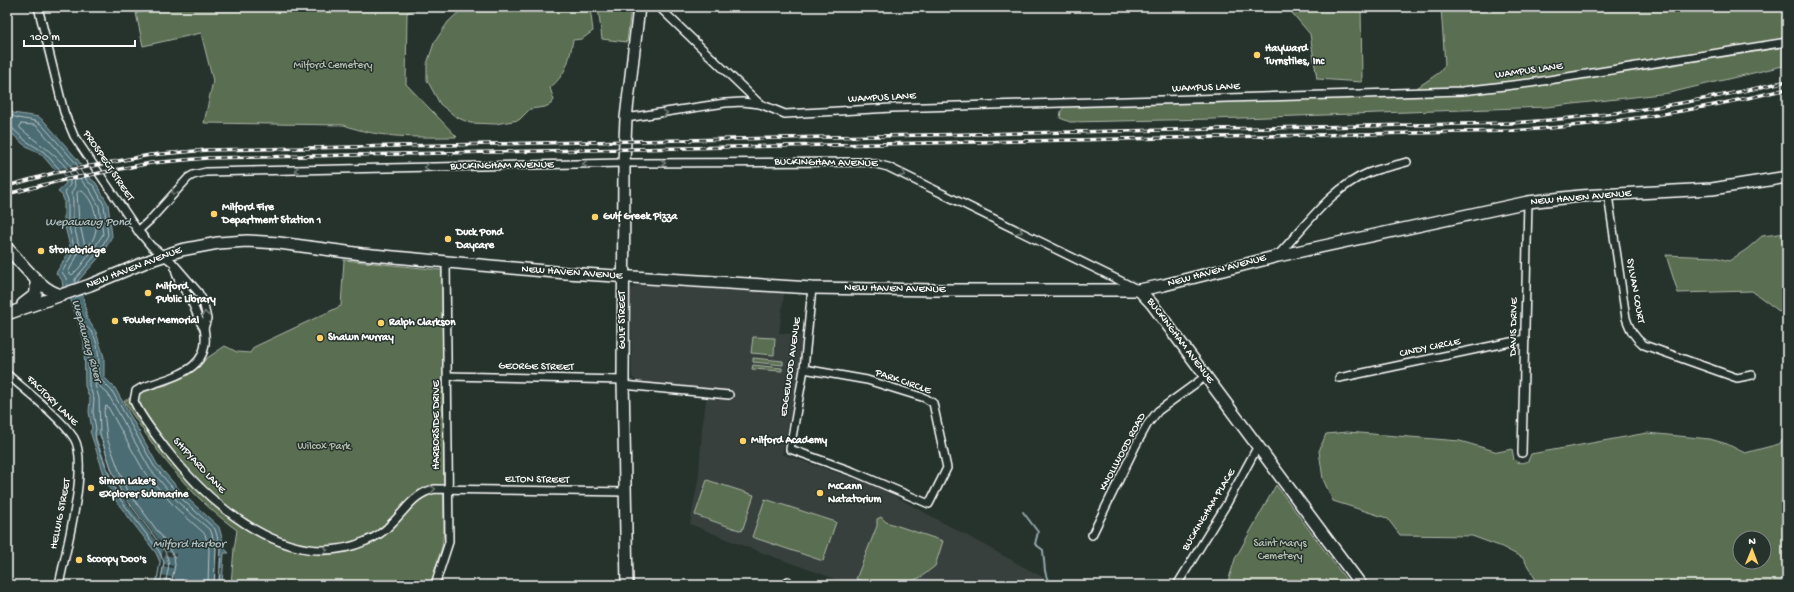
<svg xmlns="http://www.w3.org/2000/svg" width="1794" height="592" viewBox="0 0 1794 592" font-family="'Gochi Hand',sans-serif">
  <style>
    .built { fill: #39403e }
    .green { fill: #5a6e51; stroke: #acb6a8; fill-rule: evenodd }
    .water { fill: #4c6c73; stroke: #94a7ab }
    .pier { fill: #26332d }
    .lines { fill: none; stroke-linecap: round; stroke-linejoin: round }
    .shore { stroke: #b7c4c7; stroke-width: 1 }
    .stream { stroke: #94a7ab; stroke-width: 2 }
    .street-casing { stroke: #fff; stroke-width: 10 }
    .secondary-casing { stroke: #fff; stroke-width: 14 }
    .street { stroke: #26332d; stroke-width: 7 }
    .secondary { stroke: #26332d; stroke-width: 11 }
    .rail-casing { stroke: #fff; stroke-width: 3.5 }
    .rail { stroke: #26332d; stroke-width: 2; stroke-dasharray: 6; stroke-linecap: butt }
    .oneway { stroke: #727a76 }
    .poi-dot { fill: #ffd166; stroke: #26332d; stroke-width: 1.5 }
    .labels { text-anchor: middle; dominant-baseline: central; stroke-width: 3; stroke-linejoin: round; paint-order: stroke }
    .poi-label { font-size: 11px; font-weight: bold; fill: #fff; stroke: #26332d; text-anchor: start }
    .park-label { font-size: 11px; fill: #b5beb1; stroke: #26332d }
    .street-label { font-size: 11px; fill: #fff; stroke: #26332d }
    .water-label { font-size: 12px; font-style: italic; fill: #aebdc0; stroke: #26332d }
  </style>
  <rect width="100%" height="100%" fill="#26332d"/>
  <filter id="ink" filterUnits="userSpaceOnUse"><feTurbulence type="fractalNoise" baseFrequency=".025" numOctaves="2"/><feDisplacementMap in="SourceGraphic" scale="8" xChannelSelector="R" yChannelSelector="G"/><feConvolveMatrix kernelMatrix="1 2 1 2 8 2 1 2 1" color-interpolation-filters="sRGB"/></filter>
  <g filter="url(#ink)">
    <polygon class="built" points="639,285 784,293 779,333 802,335 798,380 782,454 876,486 1044,578 1047,585 841,585 841,581 744,546 690,524 699,475 702,429 708,388 638,382 632,377 631,292 632,288"/>
    <g class="green">
      <path d="M155 7H422L407 13 406 84 457 137C419 137 380 139 344 125L204 123 213 81 201 33 143 46 136 13 155 9Z"/>
      <path d="M464 7H590L593 31 582 39 573 40C569 61 567 73 550 88L554 100 551 104 545 107 530 109 519 120 495 124 470 123 456 117 440 104 427 80V64L434 43 448 22Z"/>
      <polygon points="598,7 631,7 627,42 602,39"/>
      <polygon points="1287,7 1361,7 1362,82 1317,79 1310,34"/>
      <polygon points="1441,7 1787,7 1787,65 1669,93 1547,107 1213,119 1070,122 1060,118 1061,111 1066,105 1215,103 1321,96 1408,94 1440,72 1445,65"/>
      <polygon points="1787,233 1787,317 1752,291 1678,293 1666,255 1715,257 1729,261 1747,249 1762,236"/>
      <path d="M344 260 441 270 442 271 444 530 442 547 430 585 231 584 234 549 237 530C190 497 154 449 124 401L149 389 167 385 225 346 237 352 250 353 254 347 341 306Z"/>
      <polygon points="753,337 775,338 774,355 751,353"/>
      <polygon points="753,358 783,361 783,365 753,362"/>
      <polygon points="753,365 782,368 782,371 752,369"/>
      <path d="M1347 432 1460 441 1498 452 1512 449 1514 460C1519 464 1523 463 1528 461L1531 454 1647 433 1710 439 1727 444 1745 453 1779 444 1787 435V582L1784 585H1539L1523 558 1502 547 1472 536 1400 535 1387 518 1333 501 1323 479 1319 451 1326 434ZM1740 538H1764V562H1740Z"/>
      <polygon points="707,480 754,495 742,531 695,515"/>
      <polygon points="1276,485 1350,585 1227,585 1235,559"/>
      <polygon points="765,499 836,522 823,561 752,537"/>
      <polygon points="881,517 886,522 943,541 935,566 921,577 904,585 873,585 856,579 877,526 877,519"/>
    </g>
    <polygon class="water" points="7,105 13,113 39,117 45,122 78,160 91,179 96,183 108,204 112,236 103,253 78,281 83,296 87,318 96,332 104,357 104,377 115,388 157,464 186,497 219,527 225,549 229,553 224,553 222,585 156,585 160,562 156,553 113,497 104,474 90,431 92,429 89,412 90,399 85,386 84,340 71,300 63,288 62,280 56,273 69,252 70,246 64,223 64,200 62,195 58,192 66,183 42,155 23,144 7,129"/>
    <g class="pier">
      <polygon points="83,164 92,176 63,182 53,170"/>
      <polygon points="99,435 117,486 166,549 166,552 176,554 175,557 165,555 163,564 173,566 173,568 163,566 161,575 175,578 175,580 165,578 163,585 160,585 161,580 158,579 163,550 115,487 96,436"/>
      <polygon points="217,547 220,547 219,568 222,568 221,575 218,575 218,585 215,585"/>
    </g>
    <g class="lines">
      <g class="shore">
        <path d="M7 111C16 123 31 116 42 125L75 162 88 182 94 186 104 205 108 235 100 250 75 279V283"/>
        <path d="M21 124 35 125 39 128 71 166 85 185 90 190 99 206 103 234 95 247 79 268 72 275 68 272 77 256 79 246 73 222V199L71 193 75 186 74 179C61 156 38 144 20 128Z"/>
        <polyline points="7,127 11,127 26,141 44,152 70,181 70,185 65,192 68,200 68,223 74,247 73,253 62,272 66,278 67,286"/>
        <path d="M79 191 81 190C97 202 103 233 87 247L85 246 79 221 77 193Z"/>
        <path d="M160 585 164 562 159 551 117 495 96 441 95 433 96 429 93 412 94 399 89 385 88 340 85 330 86 327C101 335 98 365 100 379L112 391 154 466 183 500 215 529 221 550 219 585"/>
        <path d="M165 585C168 568 172 564 163 548L121 492 112 471 100 434 99 398 95 385 96 383 108 394 150 469 179 503 211 531 216 549 214 585"/>
        <polyline points="171,585 175,565 174,557 168,545 126,489 107,438 104,411 106,406 108,407 145,473 175,507 205,534 209,549 208,585"/>
      </g>
      <polyline class="stream" points="1023,512 1038,532 1035,544 1043,550 1045,571 1049,585"/>
      <defs>
        <g id="street">
          <path d="M38 7 64 112 74 136 136 228 151 246 172 262 198 292 203 301 207 319 204 328C198 320 197 314 193 305 187 291 177 283 175 268"/>
          <polyline points="659,7 760,104"/>
          <polyline points="626,118 725,103 742,102 760,104 785,114 892,108 1462,91 1530,83 1787,42"/>
          <path d="M1608 195 1626 318C1630 330 1634 337 1644 345L1737 378 1752 375"/>
          <polyline points="138,231 151,219 188,178 193,175 206,172 624,163 868,162 888,167 1135,288"/>
          <path d="M1278 255C1305 227 1331 188 1368 173 1380 168 1394 166 1407 162"/>
          <path d="M204 328C213 371 173 376 141 388L136 391 134 401C141 418 155 434 166 449 211 506 289 575 366 541 376 537 384 532 391 524 406 510 414 493 435 489L626 492"/>
          <polyline points="804,369 867,380 925,398 933,403 947,468 929,504 854,472 790,449 804,369 812,288"/>
          <path d="M7 374C26 391 60 417 74 438 90 464 65 553 59 585"/>
          <polyline points="448,376 623,380"/>
          <polyline points="1339,378 1525,339"/>
          <polyline points="623,385 729,395"/>
          <polyline points="1522,453 1528,202"/>
          <polyline points="1092,535 1136,445 1147,425 1158,411 1206,376"/>
          <polyline points="435,585 449,542 446,262"/>
          <polyline points="787,585 788,581"/>
          <polyline points="1177,585 1226,505 1258,446"/>
        </g>
        <g id="secondary">
          <path d="M7 248C22 263 42 292 62 295"/>
          <polyline points="1139,290 1152,304 1361,585"/>
          <polyline points="23,304 36,294 36,280"/>
          <polyline points="7,314 90,285 151,260 181,250 218,243 247,241 279,243 362,254 566,273 812,288 937,290 1139,290 1164,285 1278,256 1528,202 1580,196 1712,189 1787,177"/>
          <polyline points="627,585 623,380 624,163 626,118 639,7"/>
        </g>
      </defs>
      <use href="#street" class="street-casing"/>
      <use href="#secondary" class="secondary-casing"/>
      <use href="#street" class="street"/>
      <use href="#secondary" class="secondary"/>
      <defs>
        <g id="rail">
          <path d="M7 186 54 173 150 155 207 150 1511 123C1604 117 1697 103 1787 81"/>
          <path d="M7 194 59 181 151 163 207 158 1511 131C1604 125 1697 111 1787 89"/>
        </g>
      </defs>
      <use href="#rail" class="rail-casing"/>
      <use href="#rail" class="rail"/>
    </g>
    <defs><path id="oneway-chevron" d="M-2-3.5L2.5 0L-2 3.5" fill="none" stroke-width="1.6" stroke-linecap="round" stroke-linejoin="round"/></defs>
    <g class="oneway">
      <use href="#oneway-chevron" transform="translate(665 113) rotate(-9)"/>
      <use href="#oneway-chevron" transform="translate(663 163)"/>
      <use href="#oneway-chevron" transform="translate(585 164) rotate(179)"/>
      <use href="#oneway-chevron" transform="translate(427 167) rotate(179)"/>
      <use href="#oneway-chevron" transform="translate(297 170) rotate(179)"/>
      <use href="#oneway-chevron" transform="translate(903 174) rotate(26)"/>
      <use href="#oneway-chevron" transform="translate(174 192) rotate(130)"/>
      <use href="#oneway-chevron" transform="translate(1020 231) rotate(26)"/>
      <use href="#oneway-chevron" transform="translate(205 314) rotate(-96)"/>
      <use href="#oneway-chevron" transform="translate(433 489) rotate(-9)"/>
      <use href="#oneway-chevron" transform="translate(325 550) rotate(1)"/>
    </g>
  </g>
  <g class="poi-dot">
    <circle cx="1257" cy="55" r="4"/>
    <circle cx="214" cy="214" r="4"/>
    <circle cx="595" cy="217" r="4"/>
    <circle cx="448" cy="239" r="4"/>
    <circle cx="41" cy="251" r="4"/>
    <circle cx="148" cy="293" r="4"/>
    <circle cx="115" cy="321" r="4"/>
    <circle cx="381" cy="323" r="4"/>
    <circle cx="320" cy="338" r="4"/>
    <circle cx="743" cy="441" r="4"/>
    <circle cx="91" cy="488" r="4"/>
    <circle cx="820" cy="493" r="4"/>
    <circle cx="79" cy="560" r="4"/>
  </g>
  <g class="labels">
    <g class="poi-label">
      <text x="1265" y="49">Hayward<tspan x="1265" dy="13">Turnstiles, Inc</tspan></text>
      <text x="222" y="208">Milford Fire<tspan x="222" dy="13">Department Station 1</tspan></text>
      <text x="603" y="217">Gulf Greek Pizza</text>
      <text x="456" y="233">Duck Pond<tspan x="456" dy="13">Daycare</tspan></text>
      <text x="49" y="251">Stonebridge</text>
      <text x="156" y="287">Milford<tspan x="156" dy="13">Public Library</tspan></text>
      <text x="123" y="321">Fowler Memorial</text>
      <text x="389" y="323">Ralph Clarkson</text>
      <text x="328" y="338">Shawn Murray</text>
      <text x="751" y="441">Milford Academy</text>
      <text x="99" y="482">Simon Lake's<tspan x="99" dy="13">Explorer Submarine</tspan></text>
      <text x="828" y="487">McCann<tspan x="828" dy="13">Natatorium</tspan></text>
      <text x="87" y="560">Scoopy Doo's</text>
    </g>
    <g class="park-label">
      <text x="333" y="66">Milford Cemetery</text>
      <text x="324" y="447">Wilcox Park</text>
      <text x="1280" y="544">Saint Marys<tspan x="1280" dy="13">Cemetery</tspan></text>
    </g>
    <g class="street-label">
      <text transform="translate(1529 71) rotate(-8)">WAMPUS LANE</text>
      <text transform="translate(1206 88) rotate(-2)">WAMPUS LANE</text>
      <text transform="translate(882 98) rotate(-3)">WAMPUS LANE</text>
      <text transform="translate(826 163) rotate(1)">BUCKINGHAM AVENUE</text>
      <text transform="translate(108 166) rotate(56)">PROSPECT STREET</text>
      <text transform="translate(502 166) rotate(-1)">BUCKINGHAM AVENUE</text>
      <text transform="translate(1581 198) rotate(-5)">NEW HAVEN AVENUE</text>
      <text transform="translate(134 268) rotate(-21)">NEW HAVEN AVENUE</text>
      <text transform="translate(1217 271) rotate(-15)">NEW HAVEN AVENUE</text>
      <text transform="translate(572 273) rotate(4)">NEW HAVEN AVENUE</text>
      <text transform="translate(895 289) rotate(1)">NEW HAVEN AVENUE</text>
      <text transform="translate(1635 291) rotate(80)">SYLVAN COURT</text>
      <text transform="translate(623 320) rotate(-90)">GULF STREET</text>
      <text transform="translate(1514 327) rotate(-89)">DAVIS DRIVE</text>
      <text transform="translate(1180 341) rotate(53)">BUCKINGHAM AVENUE</text>
      <text transform="translate(1430 348) rotate(-12)">CINDY CIRCLE</text>
      <text transform="translate(536 367) rotate(1)">GEORGE STREET</text>
      <text transform="translate(791 367) rotate(-82)">EDGEWOOD AVENUE</text>
      <text transform="translate(903 382) rotate(19)">PARK CIRCLE</text>
      <text transform="translate(52 401) rotate(44)">FACTORY LANE</text>
      <text transform="translate(437 425) rotate(-90)">HARBORSIDE DRIVE</text>
      <text transform="translate(1123 452) rotate(-62)">KNOLLWOOD ROAD</text>
      <text transform="translate(199 466) rotate(47)">SHIPYARD LANE</text>
      <text transform="translate(537 480) rotate(1)">ELTON STREET</text>
      <text transform="translate(1209 510) rotate(-59)">BUCKINGHAM PLACE</text>
      <text transform="translate(61 514) rotate(-79)">HELWIG STREET</text>
    </g>
    <g class="water-label">
      <text x="88" y="223">Wepawaug Pond</text>
      <text transform="translate(86 341) rotate(74)">Wepawaug River</text>
      <text x="189" y="545">Milford Harbor</text>
    </g>
  </g>
  <rect width="1794" height="592" fill="none" stroke="#26332d" stroke-width="24"/>
  <rect x="12" y="12" width="1770" height="568" fill="none" stroke="#fff" stroke-width="1.5" filter="url(#ink)"/>
  <g transform="translate(1752 550) rotate(1)"><circle r="19" fill="#26332d" stroke="#7d8581"/>
  <path d="M0-3L7 15L0 10L-7 15Z" fill="#ffd166"/>
  <text y="-6" font-size="11" font-weight="bold" text-anchor="middle" fill="#ffffff">N</text>
  </g>
  <path d="M24 40v6h111v-6" fill="none" stroke="#ffffff" stroke-width="2"/>
  <text x="30" y="40" font-size="12" fill="#ffffff" stroke="#26332d" stroke-width="3" paint-order="stroke">100 m</text>
</svg>
